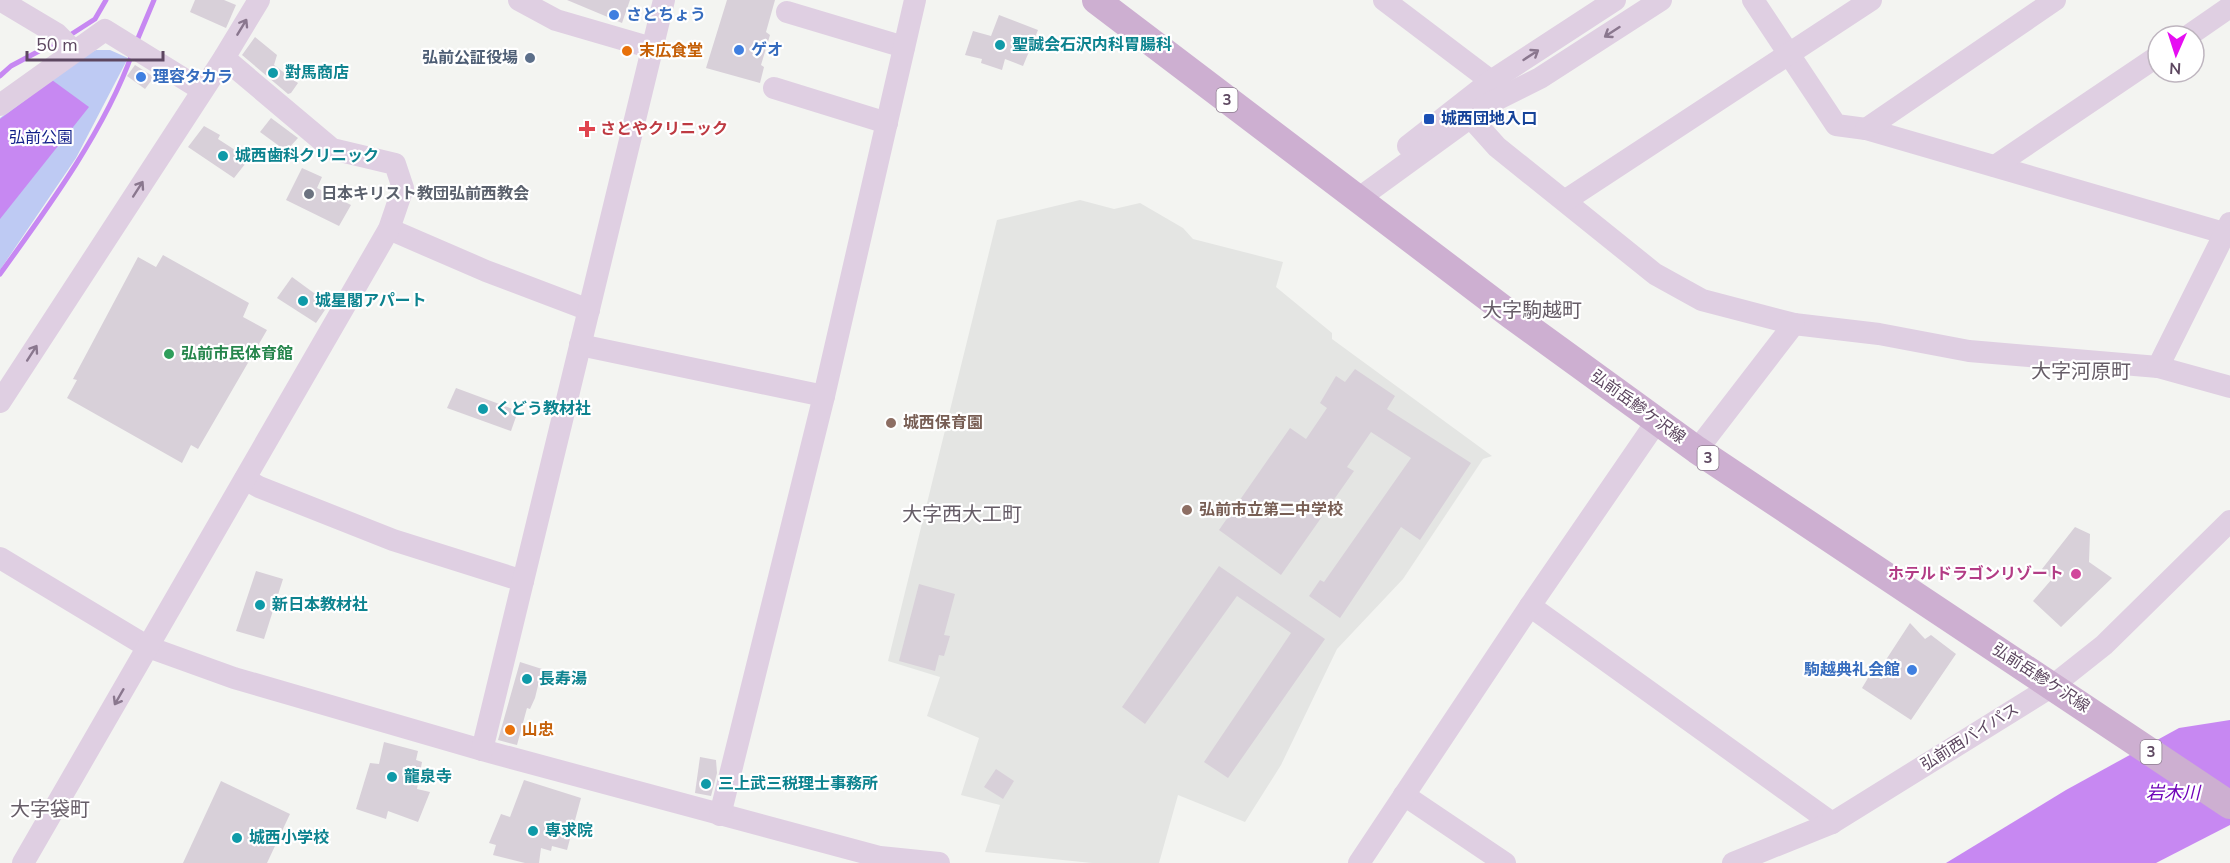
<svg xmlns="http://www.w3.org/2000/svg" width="2230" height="863" viewBox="0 0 2230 863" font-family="'Nunito Sans','Noto Sans JP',sans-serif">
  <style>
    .education { fill: #e4e5e3 }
    .green { fill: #becaf3 }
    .water { fill: #c788f2 }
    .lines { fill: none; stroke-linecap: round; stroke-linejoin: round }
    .stream { stroke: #c788f2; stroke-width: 5 }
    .building { fill: #d8d0d9 }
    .minor { stroke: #dfcfe2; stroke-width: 22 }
    .major { stroke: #cdafd1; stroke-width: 28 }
    .oneway { stroke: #8a778e }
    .shop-dot { fill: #3f7fe0; stroke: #fff; stroke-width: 2 }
    .culture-dot { fill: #0f9aa8; stroke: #fff; stroke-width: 2 }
    .food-dot { fill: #e8710a; stroke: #fff; stroke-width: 2 }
    .service-dot { fill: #5c6f8a; stroke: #fff; stroke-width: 2 }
    .transit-dot { fill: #1a4fb4; stroke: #fff; stroke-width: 2 }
    .health-dot { fill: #e0444e; stroke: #fff; stroke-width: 2 }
    .worship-dot { fill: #6b7280; stroke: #fff; stroke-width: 2 }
    .leisure-dot { fill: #2e9e5b; stroke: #fff; stroke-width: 2 }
    .education-dot { fill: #8d6e63; stroke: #fff; stroke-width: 2 }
    .hotel-dot { fill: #d1479c; stroke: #fff; stroke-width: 2 }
    .labels { text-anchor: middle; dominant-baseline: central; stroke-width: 4.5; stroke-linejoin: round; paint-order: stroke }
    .shield { fill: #fff; stroke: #8e7e90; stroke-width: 1.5 }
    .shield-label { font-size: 15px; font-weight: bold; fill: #5d4760 }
    .shop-label { font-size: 16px; font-weight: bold; fill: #366cbe; stroke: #fff; text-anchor: start }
    .culture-label { font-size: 16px; font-weight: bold; fill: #0d838f; stroke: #fff; text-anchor: start }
    .food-label { font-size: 16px; font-weight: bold; fill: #c56008; stroke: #fff; text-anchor: start }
    .service-label { font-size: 16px; font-weight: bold; fill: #4e5e75; stroke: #fff; text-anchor: end }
    .transit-label { font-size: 16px; font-weight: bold; fill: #164399; stroke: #fff; text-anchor: start }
    .health-label { font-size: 16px; font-weight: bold; fill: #be3a42; stroke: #fff; text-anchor: start }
    .park-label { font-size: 16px; fill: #111f89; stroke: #fff }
    .worship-label { font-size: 16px; font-weight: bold; fill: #5b616d; stroke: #fff; text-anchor: start }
    .leisure-label { font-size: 16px; font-weight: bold; fill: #27864d; stroke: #fff; text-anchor: start }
    .street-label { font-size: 16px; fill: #5d4760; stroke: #fff }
    .education-label { font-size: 16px; font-weight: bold; fill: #785e54; stroke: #fff; text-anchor: start }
    .hotel-label { font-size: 16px; font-weight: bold; fill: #b23c85; stroke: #fff; text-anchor: end }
    .water-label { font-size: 18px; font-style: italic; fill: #6f03b8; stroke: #fff }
    .quarter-label { font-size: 20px; fill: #665d67; stroke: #fff }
  </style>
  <rect width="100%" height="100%" fill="#f3f4f1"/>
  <polygon class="education" points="1080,200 1114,209 1140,203 1183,228 1193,239 1283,262 1276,287 1332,333 1332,339 1492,456 1483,459 1403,579 1337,649 1281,765 1245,822 1178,795 1159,863 1092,863 985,852 1000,805 961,795 979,738 927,716 940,677 888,661 997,220"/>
  <polygon class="green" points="96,50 110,50 128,58 76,158 0,270 0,118 79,59"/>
  <g class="water">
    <polygon points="52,80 89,107 0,219 0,119"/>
    <polygon points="2230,720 2230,825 2156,863 1946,863 2066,790 2179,728"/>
  </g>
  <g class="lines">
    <g class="stream">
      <polyline points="67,37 95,19 106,0"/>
      <polyline points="136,43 154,0"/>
      <polyline points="0,76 11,66 56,42"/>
      <path d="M0 274C47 209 105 130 132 54"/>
    </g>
  </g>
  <g class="building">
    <polygon points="195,0 224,0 236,5 226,28 190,12"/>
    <polygon points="567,0 630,0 622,23"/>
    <polygon points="727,0 775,0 766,32 770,35 761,65 764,67 760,83 706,68"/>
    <polygon points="999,15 1038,30 1023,66 1005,59 1002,70 981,63 982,59 965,55 973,31 991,36"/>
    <polygon points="255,37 277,55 274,65 298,83 291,93 288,94 242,55"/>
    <polygon points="135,65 154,77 145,89 127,76"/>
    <polygon points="271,118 298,138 286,151 260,132"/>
    <polygon points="204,126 220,135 218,139 249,159 234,178 188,147"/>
    <polygon points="302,168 322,177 317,188 351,205 339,226 286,200"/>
    <polygon points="163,255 249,303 243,317 267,330 198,449 191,445 182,463 67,398 77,380 73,379 138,257 156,267"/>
    <polygon points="292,277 329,304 316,323 277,298"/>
    <polygon points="1355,369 1395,396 1387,409 1471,463 1420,540 1401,527 1340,618 1309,596 1320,580 1324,582 1411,458 1371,432 1347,467 1354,471 1281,575 1219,530 1290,428 1306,439 1327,408 1320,403 1336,376 1345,382"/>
    <polygon points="456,388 518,411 511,431 447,408"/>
    <polygon points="2075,527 2090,534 2089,562 2112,578 2061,627 2033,601 2052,579 2042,569"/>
    <polygon points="1219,566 1325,639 1228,778 1204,762 1291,633 1237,596 1145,724 1122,707"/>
    <polygon points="256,571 283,579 264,639 236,631"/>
    <polygon points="919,584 955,594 944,635 950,636 944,656 939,655 935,671 899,661"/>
    <polygon points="1910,623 1925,639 1931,635 1956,654 1911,720 1862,688 1874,668 1878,672"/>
    <polygon points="520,662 542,669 535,698 530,709 527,708 517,745 498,740"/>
    <polygon points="384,742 418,751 416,760 422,762 417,789 430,792 418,822 388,811 386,819 356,809 370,763 379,764"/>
    <polygon points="700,757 716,760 717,773 711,796 695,793"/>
    <polygon points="996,769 1014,781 1003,799 984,787"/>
    <polygon points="524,780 581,798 567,850 552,846 551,851 541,848 539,863 525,863 493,855 496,845 489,843 501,814 510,817"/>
    <polygon points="221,781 290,814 267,863 183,863"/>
  </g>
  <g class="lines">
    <g class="minor">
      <polyline points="0,0 57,34 74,51"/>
      <polyline points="519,0 556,20 652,48"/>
      <polyline points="1384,0 1491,81"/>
      <polyline points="1753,0 1836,125 1866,129 2224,233"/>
      <polyline points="787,12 904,47"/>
      <polyline points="2188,36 2230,7"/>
      <polyline points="774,88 887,123"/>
      <polyline points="0,105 105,30 202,90"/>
      <polyline points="1471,118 1497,147 1655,274 1702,300 1794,324 1879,334 1969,351 2158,367 2230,387"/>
      <polyline points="1866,129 2055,0"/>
      <polyline points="1408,146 1491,81 1615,0"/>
      <polyline points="1995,166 2158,56"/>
      <polyline points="1358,199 1490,103 1540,78 1661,0"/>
      <polyline points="1566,200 1871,0"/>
      <polyline points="389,229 486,271 589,310"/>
      <polyline points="580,345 824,396"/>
      <polyline points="2158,367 2230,223"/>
      <polyline points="0,402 224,58 259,0"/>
      <polyline points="1697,450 1794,324"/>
      <polyline points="245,479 259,487 393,540 523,581"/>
      <polyline points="0,558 148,647 234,678 482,750 880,857 939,863"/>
      <polyline points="1530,606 1832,823"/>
      <polyline points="482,750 664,0"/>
      <polyline points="1404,795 1505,863"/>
      <polyline points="720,815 824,396 915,0"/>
      <polyline points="23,863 389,229 403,188 395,164 332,149 224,58"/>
      <polyline points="1359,863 1530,606 1657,421"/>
      <polyline points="1733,863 1832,823 2051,687 2104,645 2230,521"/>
    </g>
    <polyline class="major" points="1096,0 1511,315 1697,450 2230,805"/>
  </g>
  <defs><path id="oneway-shaft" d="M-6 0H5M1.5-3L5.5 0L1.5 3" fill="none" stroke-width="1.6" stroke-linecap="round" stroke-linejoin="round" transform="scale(1.5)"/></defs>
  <g class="oneway">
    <use href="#oneway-shaft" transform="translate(242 27) rotate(-59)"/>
    <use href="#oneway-shaft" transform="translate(1612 32) rotate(147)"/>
    <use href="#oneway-shaft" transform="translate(1531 55) rotate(-33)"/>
    <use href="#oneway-shaft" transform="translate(138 189) rotate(-57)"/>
    <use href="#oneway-shaft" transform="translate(32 353) rotate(-57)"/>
    <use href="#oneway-shaft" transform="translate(119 697) rotate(120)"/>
  </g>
  <g class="shop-dot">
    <circle cx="614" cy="15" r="6"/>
    <circle cx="739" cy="50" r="6"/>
    <circle cx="141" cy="77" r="6"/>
    <circle cx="1912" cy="670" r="6"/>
  </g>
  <g class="culture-dot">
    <circle cx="1000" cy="45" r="6"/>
    <circle cx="273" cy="73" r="6"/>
    <circle cx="223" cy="156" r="6"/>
    <circle cx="303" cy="301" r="6"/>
    <circle cx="483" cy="409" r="6"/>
    <circle cx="260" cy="605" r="6"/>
    <circle cx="527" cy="679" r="6"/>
    <circle cx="392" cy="777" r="6"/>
    <circle cx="706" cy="784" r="6"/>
    <circle cx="533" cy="831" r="6"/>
    <circle cx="237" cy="838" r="6"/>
  </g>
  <g class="food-dot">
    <circle cx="627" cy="51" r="6"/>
    <circle cx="510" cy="730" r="6"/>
  </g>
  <circle class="service-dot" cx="530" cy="58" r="6"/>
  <rect class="transit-dot" x="1423" y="113" width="12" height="12" rx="3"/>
  <path class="health-dot" d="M584 120h6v6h6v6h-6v6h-6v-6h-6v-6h6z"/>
  <circle class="worship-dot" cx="309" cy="194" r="6"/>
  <circle class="leisure-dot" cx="169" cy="354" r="6"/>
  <g class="education-dot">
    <circle cx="891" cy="423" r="6"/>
    <circle cx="1187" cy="510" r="6"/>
  </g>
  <circle class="hotel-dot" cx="2076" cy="574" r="6"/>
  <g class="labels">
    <g class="shield">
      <rect x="1216.5" y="88" width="21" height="24" rx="4.5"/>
      <rect x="1697.5" y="446" width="21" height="24" rx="4.5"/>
      <rect x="2140.5" y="740" width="21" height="24" rx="4.5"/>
    </g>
    <g class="shield-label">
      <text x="1227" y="100">3</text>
      <text x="1708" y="458">3</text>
      <text x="2151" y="752">3</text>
    </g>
    <g class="shop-label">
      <text x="626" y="15">さとちょう</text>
      <text x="751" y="50">ゲオ</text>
      <text x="153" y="77">理容タカラ</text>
      <text x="1900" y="670" text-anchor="end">駒越典礼会館</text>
    </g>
    <g class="culture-label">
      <text x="1012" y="45">聖誠会石沢内科胃腸科</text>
      <text x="285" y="73">對馬商店</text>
      <text x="235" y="156">城西歯科クリニック</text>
      <text x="315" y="301">城星閣アパート</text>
      <text x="495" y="409">くどう教材社</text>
      <text x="272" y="605">新日本教材社</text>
      <text x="539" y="679">長寿湯</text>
      <text x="404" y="777">龍泉寺</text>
      <text x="718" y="784">三上武三税理士事務所</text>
      <text x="545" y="831">専求院</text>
      <text x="249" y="838">城西小学校</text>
    </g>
    <g class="food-label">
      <text x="639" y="51">末広食堂</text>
      <text x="522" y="730">山忠</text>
    </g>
    <g class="service-label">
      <text x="518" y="58">弘前公証役場</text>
    </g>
    <g class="transit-label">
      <text x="1441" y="119">城西団地入口</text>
    </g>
    <g class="health-label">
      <text x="600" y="129">さとやクリニック</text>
    </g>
    <g class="park-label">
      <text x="41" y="138">弘前公園</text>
    </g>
    <g class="worship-label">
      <text x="321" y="194">日本キリスト教団弘前西教会</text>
    </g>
    <g class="leisure-label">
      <text x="181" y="354">弘前市民体育館</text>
    </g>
    <g class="street-label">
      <text transform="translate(1638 407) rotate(36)">弘前岳鰺ケ沢線</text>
      <text transform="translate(2041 678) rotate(33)">弘前岳鰺ケ沢線</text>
      <text transform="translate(1970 737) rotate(-32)">弘前西バイパス</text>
    </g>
    <g class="education-label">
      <text x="903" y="423">城西保育園</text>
      <text x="1199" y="510">弘前市立第二中学校</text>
    </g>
    <g class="hotel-label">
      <text x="2064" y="574">ホテルドラゴンリゾート</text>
    </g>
    <g class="water-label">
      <text x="2173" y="793">岩木川</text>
    </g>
    <g class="quarter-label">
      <text x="1532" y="310">大字駒越町</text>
      <text x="2081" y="371">大字河原町</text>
      <text x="962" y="514">大字西大工町</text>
      <text x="50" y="809">大字袋町</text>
    </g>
  </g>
  <g transform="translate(2176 54) rotate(183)"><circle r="28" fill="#ffffff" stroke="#beb5bf" stroke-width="1.5"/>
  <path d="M0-4.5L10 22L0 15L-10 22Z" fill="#e60df2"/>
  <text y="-9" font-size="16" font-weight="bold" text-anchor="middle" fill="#5d4760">N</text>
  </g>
  <path d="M27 51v9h136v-9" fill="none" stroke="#5d4760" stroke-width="3"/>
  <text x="36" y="51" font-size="18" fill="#5d4760" stroke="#ffffff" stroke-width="4.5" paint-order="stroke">50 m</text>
</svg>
